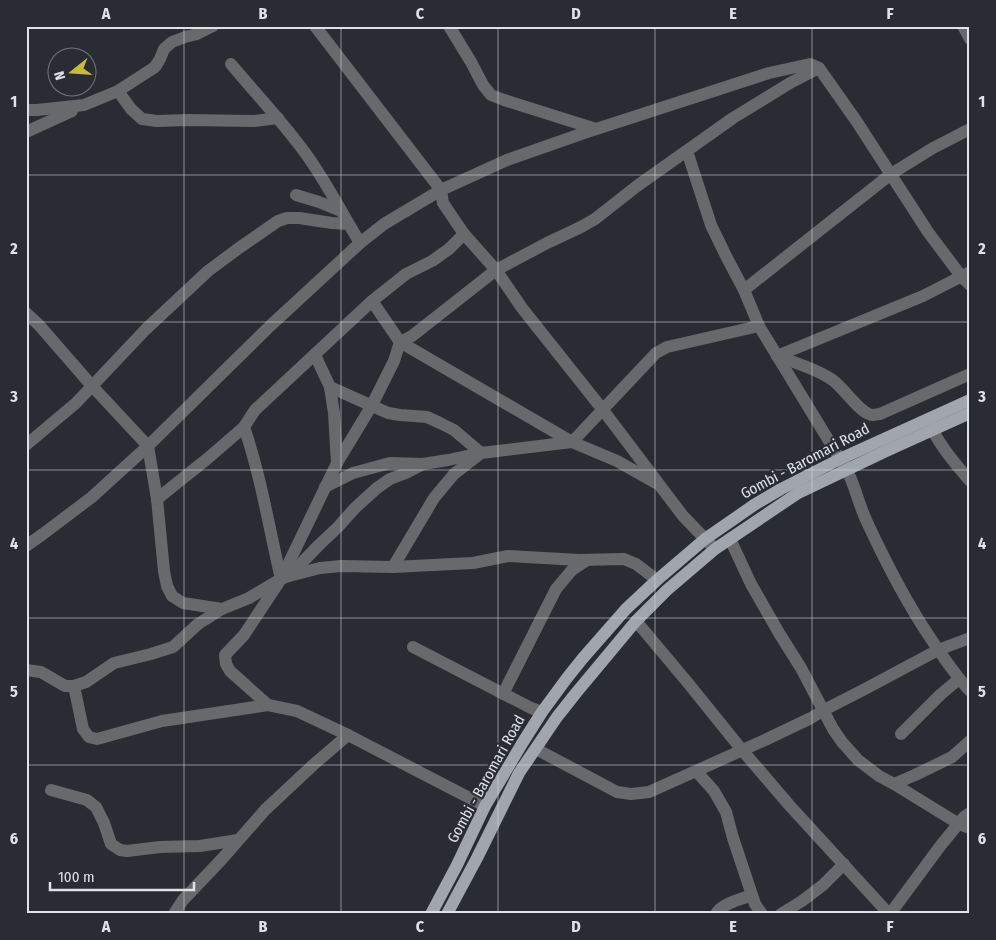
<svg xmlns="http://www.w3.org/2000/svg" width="996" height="940" viewBox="0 0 996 940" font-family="'Fira Sans Condensed',sans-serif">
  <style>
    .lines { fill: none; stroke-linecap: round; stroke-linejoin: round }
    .minor { stroke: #67696c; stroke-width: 12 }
    .major { stroke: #a1a5ac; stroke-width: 12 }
    .grid { fill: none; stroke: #dfe2e6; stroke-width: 1; stroke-opacity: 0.55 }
    .labels { text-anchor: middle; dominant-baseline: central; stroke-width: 4.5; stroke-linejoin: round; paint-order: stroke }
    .street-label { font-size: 15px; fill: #dfe2e6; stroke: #292d33 }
    .neatline { fill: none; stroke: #dfe2e6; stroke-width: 2 }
    .grid-label { font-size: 16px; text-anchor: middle; font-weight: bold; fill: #dfe2e6 }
  </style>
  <rect width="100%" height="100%" fill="#292d33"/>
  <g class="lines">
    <g class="minor">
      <polyline points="315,26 441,190 443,203 464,234 496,270 522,308 603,410 683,516 713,547"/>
      <polyline points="449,26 471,62 483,85 491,95 504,100 596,129"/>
      <polyline points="963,26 970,39"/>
      <path d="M231 64C255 93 281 120 303 150 325 179 341 212 360 243"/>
      <polyline points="118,91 131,109 142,119 157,121 188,120 254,121 278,118"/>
      <polyline points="26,110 37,110 84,105 118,91 155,67 160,59 164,49 172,42 185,37 197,34 213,26"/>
      <polyline points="26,132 72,111"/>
      <path d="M687 151 711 225 727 258 744 290 759 326 840 459C854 478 857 501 867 522 886 563 906 602 931 639 943 657 955 675 970 691"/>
      <polyline points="296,195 319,202 341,211"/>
      <polyline points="744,290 891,174 933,148 970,129"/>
      <polyline points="372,301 400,342 572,442 617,461 656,483"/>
      <polyline points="26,313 39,325 92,386 148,446 157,499 164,571 167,586 172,596 183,603 222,609"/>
      <polyline points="315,355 330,387 388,413 400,415 427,417 440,423 454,430 481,453 454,474 434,498 393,567"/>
      <path d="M777 356C795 363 815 368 831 379 843 386 859 413 872 415 874 415 877 414 880 414L970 374"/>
      <polyline points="777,356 923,296 970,272"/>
      <polyline points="330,387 334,413 337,463"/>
      <path d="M929 422C938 444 954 462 970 481"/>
      <path d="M244 427C261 476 269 528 281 579"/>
      <polyline points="26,445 76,403 146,329 208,271 239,248 278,221 287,218 299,218 332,223 348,224"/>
      <polyline points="325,487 353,473 390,463 423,464 448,460 481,453 572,442 574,440 656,353 667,347 759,326"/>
      <polyline points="157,499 207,459 244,427 255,410 372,301 406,274 432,261 449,249 464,234"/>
      <polyline points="730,539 751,584 779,633 801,668 833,729 842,742 858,760 879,776 894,784 959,824 970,828"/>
      <polyline points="26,546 43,534 92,497 148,446 270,326 360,243 384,224 441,190 507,160 584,133 769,73 810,64 819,68 857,122 928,232 961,276 970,285"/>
      <polyline points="289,576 319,545 338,527 355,508 377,488 390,479 406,473 423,464"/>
      <polyline points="636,621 688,683 742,750 790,806 889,914"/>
      <polyline points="413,647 531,708 542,712"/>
      <polyline points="26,670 41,672 65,686 74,686 86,682 114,663 151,654 173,647 198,624 222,609 249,598 281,579 289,576 320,568 341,566 393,567 473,563 508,556 579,560 624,559 636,564 657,580"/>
      <polyline points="74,686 83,729 89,737 97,739 162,721 268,705 297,711 348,735 485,806"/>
      <polyline points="503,694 556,589 572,570 587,560"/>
      <polyline points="268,705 230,671 226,664 225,655 244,635 281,579 337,463 372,405 394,361 400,342 412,336 496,270 547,243 581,227 595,219 637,186 733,118 790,83 819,68"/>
      <polyline points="901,734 940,695 959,679"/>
      <polyline points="536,749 617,792 631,794 649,792 765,740 811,718 824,710 865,689 938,650 970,638"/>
      <path d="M697 772 714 791 726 812 733 838 752 895C742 899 720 904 716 914"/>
      <polyline points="894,784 915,775 952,757 970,741"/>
      <polyline points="51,790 87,800 92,804 96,807 104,823 111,844 120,850 127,851 160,847 200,846 238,840"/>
      <polyline points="752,895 755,904 762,914"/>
      <polyline points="174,914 183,900 222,859 265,810 313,765 348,735"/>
      <polyline points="781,914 802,901 823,885 844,864"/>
      <polyline points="890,914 941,845 964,817 970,813"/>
    </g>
    <g class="major">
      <polyline points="431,914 457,865 485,806 523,742 542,712 567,678 583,658 626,609 657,580 705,539 754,505 781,489 840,459 884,439 970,400"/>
      <polyline points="447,914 477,858 519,773 557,717 576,693 636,621 667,590 715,549 798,493 886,451 970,413"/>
    </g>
  </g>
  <path class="grid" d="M184 26V914M341 26V914M498 26V914M655 26V914M812 26V914M26 175H970M26 322H970M26 470H970M26 618H970M26 765H970"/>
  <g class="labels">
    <g class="street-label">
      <text transform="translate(805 461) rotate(-28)">Gombi - Baromari Road</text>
      <text transform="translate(486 779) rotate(-61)">Gombi - Baromari Road</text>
    </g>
  </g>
  <rect width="996" height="940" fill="none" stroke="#292d33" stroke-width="55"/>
  <g transform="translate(72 72) rotate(253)"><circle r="24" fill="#292d33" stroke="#72757b"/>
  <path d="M0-4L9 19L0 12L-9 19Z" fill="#c8bb3b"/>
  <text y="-8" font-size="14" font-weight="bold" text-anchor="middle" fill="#dfe2e6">N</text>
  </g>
  <path d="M50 882v8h144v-8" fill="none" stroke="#dfe2e6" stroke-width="2.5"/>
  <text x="58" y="882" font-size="15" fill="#dfe2e6" stroke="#292d33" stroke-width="4" paint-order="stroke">100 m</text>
  <rect x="28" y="28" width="940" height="884" class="neatline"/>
  <g class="grid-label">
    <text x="106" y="19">A</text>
    <text x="263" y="19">B</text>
    <text x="420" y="19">C</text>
    <text x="576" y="19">D</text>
    <text x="733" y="19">E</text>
    <text x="890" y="19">F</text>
    <text x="14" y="107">1</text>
    <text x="982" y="107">1</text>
    <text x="14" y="254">2</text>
    <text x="982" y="254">2</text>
    <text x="14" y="402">3</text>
    <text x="982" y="402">3</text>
    <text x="14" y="549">4</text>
    <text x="982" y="549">4</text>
    <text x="14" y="697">5</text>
    <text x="982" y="697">5</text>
    <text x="14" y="844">6</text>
    <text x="982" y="844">6</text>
    <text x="106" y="932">A</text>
    <text x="263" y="932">B</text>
    <text x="420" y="932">C</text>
    <text x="576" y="932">D</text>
    <text x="733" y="932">E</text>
    <text x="890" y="932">F</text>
  </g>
</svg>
